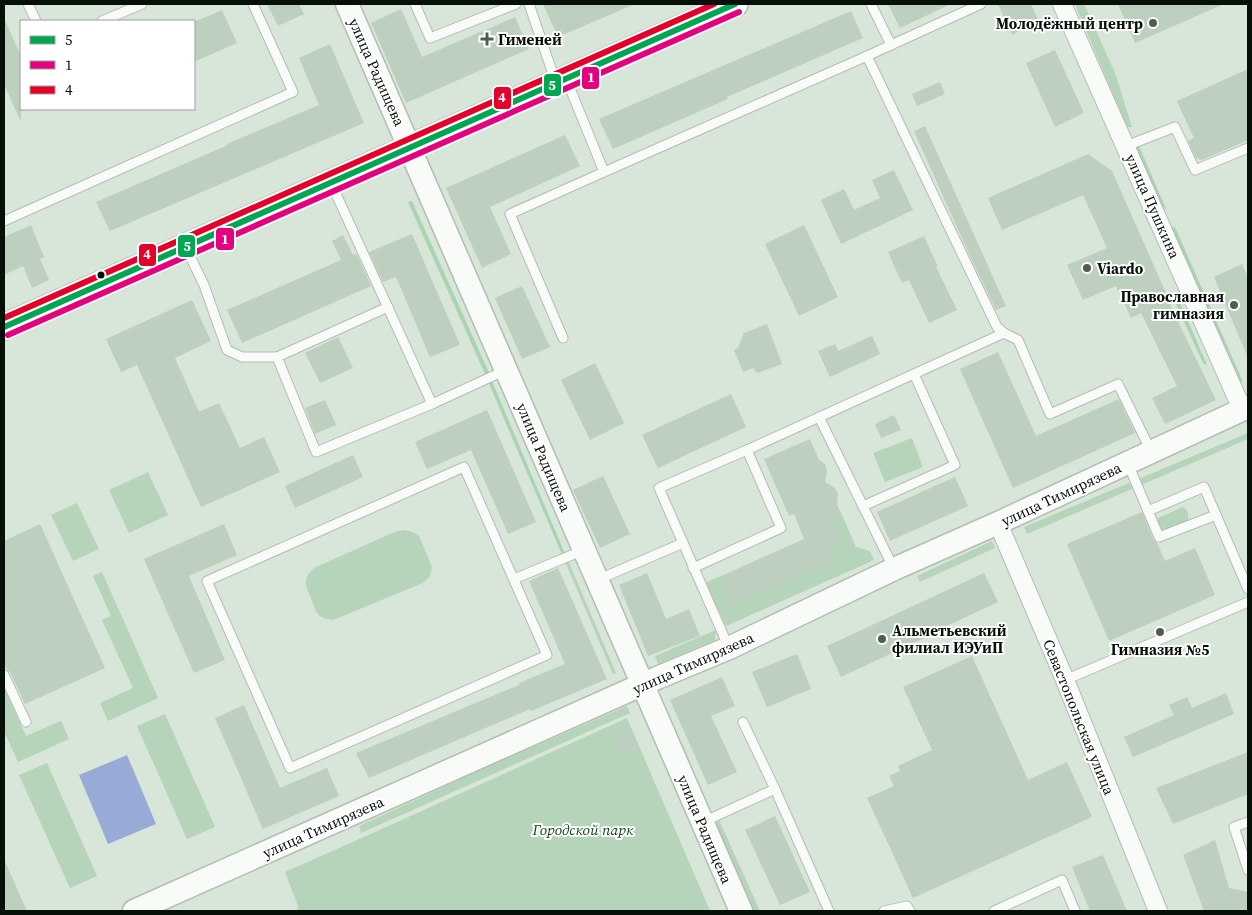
<svg xmlns="http://www.w3.org/2000/svg" width="1252" height="915" viewBox="0 0 1252 915" font-family="'Source Serif 4',serif">
  <style>
    .green { fill: #b5d4b9 }
    .forest { fill: #aad3af }
    .water { fill: #97abd6 }
    .building { fill: #bdcfbf }
    .lines { fill: none; stroke-linecap: round; stroke-linejoin: round }
    .service-casing { stroke: #b3bdb4; stroke-width: 11 }
    .minor-casing { stroke: #b3bdb4; stroke-width: 20 }
    .tertiary-casing { stroke: #b3bdb4; stroke-width: 25 }
    .secondary-casing { stroke: #b3bdb4; stroke-width: 28 }
    .service { stroke: #f9fbf9; stroke-width: 9 }
    .minor { stroke: #f9fbf9; stroke-width: 18 }
    .tertiary { stroke: #f9fbf9; stroke-width: 22 }
    .secondary { stroke: #f9fbf9; stroke-width: 25 }
    .bus-1-casing { stroke: #fff; stroke-width: 10 }
    .bus-2-casing { stroke: #fff; stroke-width: 10 }
    .bus-3-casing { stroke: #fff; stroke-width: 10 }
    .bus-1 { stroke: #00a651; stroke-width: 6 }
    .bus-2 { stroke: #e5007d; stroke-width: 6 }
    .bus-3 { stroke: #e4002b; stroke-width: 6 }
    .poi-dot { fill: #505b51; stroke: #fff; stroke-width: 2 }
    .bus-dot { fill: #071008; stroke: #fff; stroke-width: 2 }
    .labels { text-anchor: middle; dominant-baseline: central; stroke-width: 4; stroke-linejoin: round; paint-order: stroke }
    .poi-label { font-size: 15px; font-weight: bold; fill: #071008; stroke: #fff; text-anchor: start }
    .street-label { font-size: 15px; fill: #071008; stroke: #fff }
    .park-label { font-size: 15px; font-style: italic; fill: #12421d; stroke: #fff }
    .line-badge { stroke: #fff; stroke-width: 2 }
    .badge-label { font-size: 14px; text-anchor: middle; font-weight: bold; fill: #fff }
  </style>
  <rect width="100%" height="100%" fill="#d8e5d9"/>
  <g class="green">
    <polygon points="1075,4 1084,4 1115,73 1132,127 1127,127"/>
    <polygon points="1248,433 1248,439 1027,534 1024,527"/>
    <polygon points="912,438 923,467 885,482 873,453"/>
    <polygon points="148,472 168,515 129,533 109,490"/>
    <polygon points="77,503 99,549 73,561 51,515"/>
    <path d="M1183 507C1188 510 1189 515 1188 520L1164 531C1159 527 1157 524 1158 518Z"/>
    <polygon points="842,515 856,547 870,551 874,560 726,626 705,583 721,576 734,605 828,563 838,535 831,520"/>
    <path d="M405 530 412 532 419 536 432 567 430 576 423 583 333 620C328 619 323 619 319 615 315 612 314 605 312 601 306 586 301 577 316 567L397 531Z"/>
    <polygon points="992,541 995,548 920,582 917,576"/>
    <polygon points="567,558 616,673 613,674 564,559"/>
    <polygon points="102,572 158,698 108,721 100,703 133,688 102,620 111,616 93,576"/>
    <polygon points="716,630 715,640 658,664 655,656"/>
    <polygon points="4,688 26,736 61,721 69,739 18,762 4,731"/>
    <polygon points="627,706 630,713 361,833 359,826 485,768"/>
    <polygon points="165,714 215,827 187,839 137,726"/>
    <polygon points="627,718 710,911 297,911 298,906 285,872 373,833"/>
    <polygon points="47,763 97,876 70,888 19,775"/>
    <polygon points="719,820 760,911 753,911 715,825"/>
  </g>
  <g class="forest">
    <polygon points="1139,146 1167,211 1157,200 1134,148"/>
    <polygon points="412,201 490,375 486,376 408,202"/>
    <polygon points="1175,227 1243,382 1235,380 1167,229"/>
    <polygon points="1178,298 1207,365 1203,363 1175,302"/>
    <polygon points="491,379 566,556 563,557 488,381"/>
  </g>
  <polygon class="water" points="127,755 156,824 108,844 79,775"/>
  <g class="building">
    <polygon points="267,4 299,4 304,14 278,26"/>
    <polygon points="543,4 635,4 558,37"/>
    <polygon points="888,4 951,4 900,28"/>
    <polygon points="998,4 1031,4 1038,20 1012,35"/>
    <polygon points="1118,4 1224,4 1135,43"/>
    <polygon points="401,9 422,57 515,17 529,49 406,103 371,23"/>
    <polygon points="222,10 237,43 194,62 194,22"/>
    <polygon points="851,11 863,38 727,97 728,99 613,149 599,119"/>
    <polygon points="4,18 21,56 21,122 4,84"/>
    <polygon points="330,44 364,123 110,231 96,202 228,145 227,144 319,105 299,58"/>
    <polygon points="1055,50 1084,113 1055,127 1026,63"/>
    <polygon points="1248,69 1248,140 1202,160 1196,158 1188,141 1194,138 1177,101"/>
    <polygon points="940,82 945,94 917,106 912,94"/>
    <polygon points="925,126 1006,306 996,310 969,254 914,131"/>
    <polygon points="565,135 580,166 490,207 511,254 482,268 446,188"/>
    <polygon points="1088,154 1112,171 1169,300 1168,301 1216,400 1165,424 1152,398 1177,386 1141,313 1131,318 1116,286 1083,300 1067,265 1107,248 1083,195 1002,230 988,198"/>
    <polygon points="894,170 913,210 841,244 821,200 844,189 854,210 880,198 872,180"/>
    <polygon points="31,225 44,257 40,259 49,280 32,288 23,266 4,275 4,237"/>
    <polygon points="804,225 838,297 799,316 765,244"/>
    <polygon points="412,234 460,345 430,357 396,277 383,282 369,252"/>
    <polygon points="343,235 353,255 356,254 358,257 371,286 242,343 227,310 341,260 332,241"/>
    <polygon points="924,236 938,267 936,267 957,310 929,323 909,280 902,283 888,252"/>
    <polygon points="1242,264 1248,278 1248,358 1214,277"/>
    <polygon points="522,286 550,347 522,359 495,298"/>
    <polygon points="192,300 211,341 175,358 199,412 219,403 240,448 264,437 280,472 201,507 137,365 121,372 106,339"/>
    <polygon points="767,324 782,364 757,373 753,368 743,372 734,350 738,348 744,333"/>
    <polygon points="872,336 880,354 830,377 818,351 835,344 838,351"/>
    <polygon points="338,337 353,368 320,383 305,353"/>
    <polygon points="998,352 1036,436 1119,399 1135,433 1013,488 960,369"/>
    <polygon points="595,363 624,423 590,440 561,380"/>
    <polygon points="731,394 746,427 658,468 642,435"/>
    <polygon points="325,400 336,425 315,434 305,408"/>
    <polygon points="487,410 536,522 508,534 471,450 427,469 415,442"/>
    <polygon points="894,415 901,430 881,438 875,424"/>
    <polygon points="810,439 819,460 825,464 827,471 825,482 835,488 838,494 837,505 842,515 831,520 838,535 828,563 734,605 721,576 804,539 794,514 789,516 764,459"/>
    <polygon points="353,455 363,477 295,508 285,486"/>
    <polygon points="603,476 630,534 600,548 573,490"/>
    <polygon points="955,477 968,506 890,541 877,512"/>
    <polygon points="1142,512 1153,539 1157,543 1165,561 1195,548 1215,595 1109,641 1067,544"/>
    <polygon points="40,524 105,668 25,704 10,672 7,670 4,663 4,541"/>
    <polygon points="224,524 237,555 189,576 225,660 194,673 144,559"/>
    <polygon points="558,568 607,679 531,711 530,709 369,778 356,753 519,685 519,683 565,664 529,581"/>
    <polygon points="647,573 666,619 689,609 700,636 648,656 619,585"/>
    <polygon points="984,573 998,602 936,631 937,632 841,677 827,646"/>
    <polygon points="797,654 811,689 767,707 752,672"/>
    <polygon points="972,656 1028,780 1067,762 1092,817 913,898 867,798 894,786 889,776 900,771 898,766 932,750 903,687"/>
    <polygon points="722,677 735,706 711,716 737,772 708,785 670,700"/>
    <polygon points="1226,693 1234,714 1133,757 1124,737 1174,715 1169,705 1187,697 1192,708"/>
    <polygon points="244,705 280,788 327,768 339,796 263,829 215,718"/>
    <polygon points="627,724 638,750 620,758 609,732"/>
    <polygon points="1248,752 1248,794 1173,824 1156,788"/>
    <polygon points="775,816 810,892 780,905 745,830"/>
    <polygon points="1215,840 1229,888 1248,892 1248,911 1204,911 1183,855"/>
    <polygon points="1103,855 1127,911 1090,911 1072,867"/>
    <polygon points="4,859 27,911 4,911"/>
  </g>
  <g class="lines">
    <defs>
      <g id="service">
        <polyline points="28,4 36,21"/>
        <polyline points="415,4 430,38 516,4"/>
        <polyline points="529,4 556,83"/>
        <polyline points="871,4 891,45"/>
        <polyline points="102,21 142,4"/>
        <polyline points="867,56 981,4"/>
        <polyline points="567,81 604,172 867,56 997,327 1004,333 1018,340 1050,414 1118,384 1151,451"/>
        <polyline points="1126,146 1175,127 1195,170 1248,148"/>
        <polyline points="331,183 432,404 506,370"/>
        <polyline points="4,221 293,92 253,4"/>
        <polyline points="186,248 204,285 227,350 242,357 277,357 316,452 432,404"/>
        <polyline points="563,338 510,214 604,172"/>
        <polyline points="277,357 388,307"/>
        <polyline points="819,417 894,569"/>
        <polyline points="1128,464 1148,511 1204,487 1248,589"/>
        <polygon points="464,467 547,655 290,768 207,581"/>
        <polyline points="863,506 955,465 914,374"/>
        <polyline points="1148,511 1159,537 1216,515"/>
        <polyline points="693,568 781,528 747,450 1004,333"/>
        <polyline points="514,579 584,550"/>
        <polyline points="597,580 683,543"/>
        <polyline points="729,648 659,488 747,450"/>
        <polyline points="4,675 26,722"/>
        <polyline points="1065,680 1248,602"/>
        <polyline points="743,722 775,789"/>
        <polyline points="703,822 775,789 829,911"/>
        <polyline points="1248,822 1234,827 1248,870"/>
        <polyline points="884,911 907,906 910,911"/>
        <polyline points="994,911 1062,880 1075,911"/>
      </g>
      <g id="minor">
        <polyline points="1062,4 1242,409"/>
        <polyline points="998,523 1065,680 1158,911"/>
      </g>
      <g id="tertiary">
        <polyline points="347,4 741,911"/>
        <polyline points="134,911 657,678 729,648 894,569 998,523 1248,407"/>
      </g>
      <polyline id="secondary" points="4,327 735,4"/>
    </defs>
    <use href="#service" class="service-casing"/>
    <use href="#minor" class="minor-casing"/>
    <use href="#tertiary" class="tertiary-casing"/>
    <use href="#secondary" class="secondary-casing"/>
    <use href="#service" class="service"/>
    <use href="#minor" class="minor"/>
    <use href="#tertiary" class="tertiary"/>
    <use href="#secondary" class="secondary"/>
    <defs>
      <polyline id="bus-1" points="4,327 735,4"/>
      <polyline id="bus-2" points="8,335 739,12"/>
      <polyline id="bus-3" points="4,318 714,4"/>
    </defs>
    <use href="#bus-1" class="bus-1-casing"/>
    <use href="#bus-2" class="bus-2-casing"/>
    <use href="#bus-3" class="bus-3-casing"/>
    <use href="#bus-1" class="bus-1"/>
    <use href="#bus-2" class="bus-2"/>
    <use href="#bus-3" class="bus-3"/>
  </g>
  <g class="poi-dot">
    <circle cx="1153" cy="23" r="5"/>
    <path d="M484.5 31.5h5v5h5v5h-5v5h-5v-5h-5v-5h5z"/>
    <circle cx="1087" cy="268" r="5"/>
    <circle cx="1234" cy="305" r="5"/>
    <circle cx="1160" cy="632" r="5"/>
    <circle cx="882" cy="639" r="5"/>
  </g>
  <circle class="bus-dot" cx="101" cy="275" r="4.5"/>
  <g class="labels">
    <g class="poi-label">
      <text x="1143" y="23" text-anchor="end">Молодёжный центр</text>
      <text x="498" y="39">Гименей</text>
      <text x="1097" y="268">Viardo</text>
      <text x="1224" y="296" text-anchor="end">Православная<tspan x="1224" dy="17">гимназия</tspan></text>
      <text x="892" y="630">Альметьевский<tspan x="892" dy="17">филиал ИЭУиП</tspan></text>
      <text x="1160" y="649" text-anchor="middle">Гимназия №5</text>
    </g>
    <g class="street-label">
      <text transform="translate(377 72) rotate(66)">улица Радищева</text>
      <text transform="translate(1153 206) rotate(66)">улица Пушкина</text>
      <text transform="translate(544 457) rotate(67)">улица Радищева</text>
      <text transform="translate(1061 494) rotate(-25)">улица Тимирязева</text>
      <text transform="translate(693 663) rotate(-24)">улица Тимирязева</text>
      <text transform="translate(1079 717) rotate(68)">Севастопольская улица</text>
      <text transform="translate(323 827) rotate(-24)">улица Тимирязева</text>
      <text transform="translate(705 829) rotate(67)">улица Радищева</text>
    </g>
    <g class="park-label">
      <text x="583" y="829">Городской парк</text>
    </g>
  </g>
  <g class="line-badge">
    <rect x="581" y="66" width="19" height="24" rx="5" fill="#e5007d"/>
    <rect x="543" y="73" width="19" height="24" rx="5" fill="#00a651"/>
    <rect x="493" y="86" width="19" height="24" rx="5" fill="#e4002b"/>
    <rect x="215" y="227" width="20" height="24" rx="5" fill="#e5007d"/>
    <rect x="177" y="234" width="19" height="24" rx="5" fill="#00a651"/>
    <rect x="138" y="243" width="19" height="24" rx="5" fill="#e4002b"/>
  </g>
  <g class="badge-label">
    <text x="591" y="82">1</text>
    <text x="552" y="90">5</text>
    <text x="502" y="102">4</text>
    <text x="225" y="244">1</text>
    <text x="187" y="251">5</text>
    <text x="147" y="259">4</text>
  </g>
  <rect width="1252" height="915" fill="none" stroke="#071008" stroke-width="10"/>
  <rect x="20" y="20" width="175" height="90" fill="#ffffff" stroke="#9c9f9c"/>
  <rect x="30" y="36" width="25" height="8" fill="#00a651" stroke="#9c9f9c"/>
  <text x="65" y="45" font-size="15" fill="#071008">5</text>
  <rect x="30" y="61" width="25" height="8" fill="#e5007d" stroke="#9c9f9c"/>
  <text x="65" y="70" font-size="15" fill="#071008">1</text>
  <rect x="30" y="86" width="25" height="8" fill="#e4002b" stroke="#9c9f9c"/>
  <text x="65" y="95" font-size="15" fill="#071008">4</text>
</svg>
